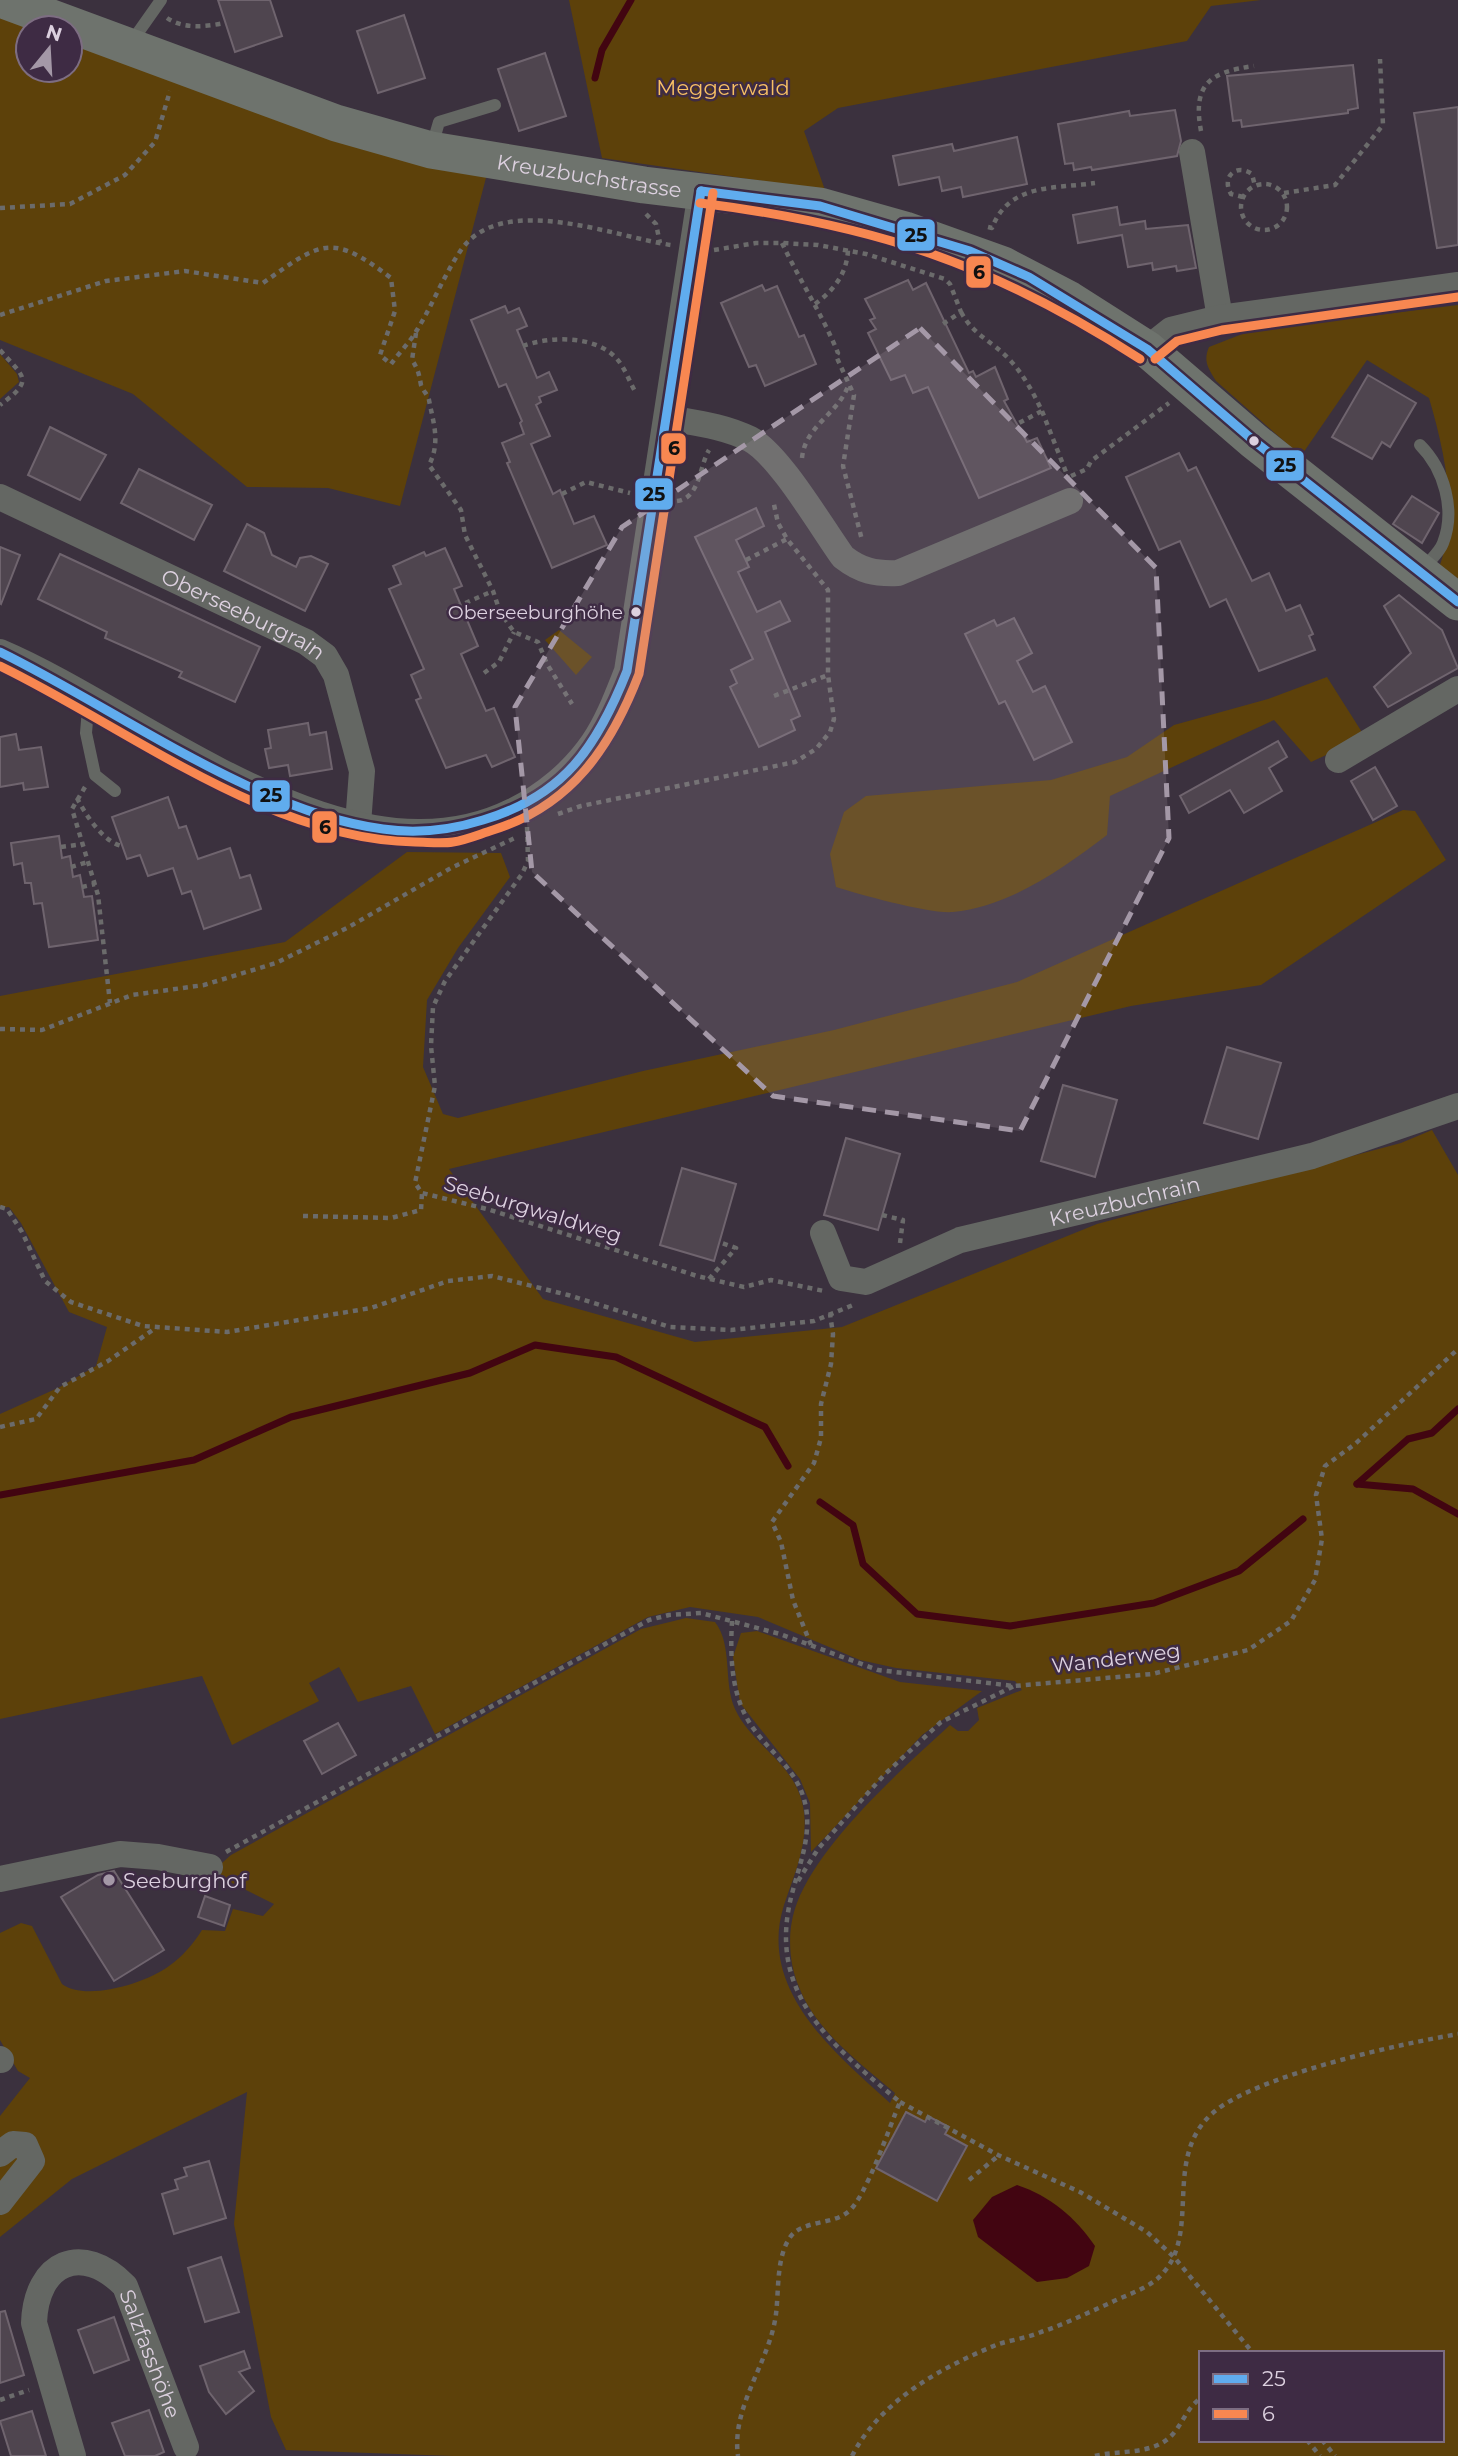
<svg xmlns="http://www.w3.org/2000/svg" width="1458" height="2456" viewBox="0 0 1458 2456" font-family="Montserrat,sans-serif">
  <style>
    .green { fill: #5d410a; fill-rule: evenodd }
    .water { fill: #420511 }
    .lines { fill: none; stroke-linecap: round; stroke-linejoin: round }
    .stream { stroke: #420511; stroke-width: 7 }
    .building { fill: #4f454f; stroke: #6f646e; stroke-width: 2 }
    .path { stroke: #6b6b6b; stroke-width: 4.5; stroke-dasharray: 5 5; stroke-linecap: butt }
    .lane { stroke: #646763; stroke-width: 12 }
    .street { stroke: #646763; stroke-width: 26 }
    .secondary { stroke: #6e736d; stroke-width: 37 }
    .bus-1-casing { stroke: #3e2b44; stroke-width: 14 }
    .bus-2-casing { stroke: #3e2b44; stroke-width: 14 }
    .bus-1 { stroke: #60acee; stroke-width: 9 }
    .bus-2 { stroke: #f88751; stroke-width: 9 }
    .marked { fill: #a498a7; fill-opacity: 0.2; stroke: #a498a7; stroke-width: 5; stroke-dasharray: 14 9; stroke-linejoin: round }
    .bus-dot { fill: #dcd0df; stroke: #3e2b44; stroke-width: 2.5 }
    .poi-dot { fill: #a498a7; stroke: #3e2b44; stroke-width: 2.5 }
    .labels { text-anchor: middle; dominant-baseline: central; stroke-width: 5; stroke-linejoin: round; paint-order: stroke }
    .bus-label { font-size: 19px; fill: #dcd0df; stroke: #3e2b44; text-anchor: end }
    .park-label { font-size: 21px; fill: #f8c064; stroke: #3e2b44 }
    .street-label { font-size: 21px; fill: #dcd0df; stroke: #3e2b44 }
    .poi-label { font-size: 21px; fill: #dcd0df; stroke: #3e2b44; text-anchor: start }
    .line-badge { stroke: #3e2b44; stroke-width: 2.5 }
    .pale-badge-label { font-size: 19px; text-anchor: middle; font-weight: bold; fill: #111 }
  </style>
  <rect width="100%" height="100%" fill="#3b313e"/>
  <g class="green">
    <polygon points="569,0 1261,0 1211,6 1187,41 838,108 804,131 825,190 602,158"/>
    <polygon points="0,11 28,28 28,70 70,70 70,37 487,174 400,506 328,488 247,487 133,394 0,340"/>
    <path d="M1458 305V579L1440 565C1458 512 1445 453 1429 398L1367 360 1301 456 1216 381C1208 368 1203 361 1209 347L1250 331Z"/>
    <polygon points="0,354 17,374 19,382 0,399"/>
    <polygon points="559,630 592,657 576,675 545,640"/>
    <path d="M1327 677 1365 737 1311 762 1274 720 1110 796 1107 835C1062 869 1011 906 953 912 929 914 862 895 836 887L830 854 844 812 866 796 1051 780 1127 757 1174 725 1268 699Z"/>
    <path d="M1403 810 1415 811 1446 860 1261 985 1131 1006 449 1169 543 1299 695 1342 842 1327 1097 1224 1401 1143 1432 1130 1458 1175V2456H453L286 2450 271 2417 234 2224 247 2092 72 2179 0 2237V2116L30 2078 18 2071 0 2040V1933L21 1923 32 1926 62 1984C85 2002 147 1983 169 1966 183 1956 193 1944 202 1930L225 1931 233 1909 263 1916 274 1904 220 1877 214 1870 231 1855 641 1629 686 1618 715 1622C733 1645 723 1682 735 1709 751 1744 792 1762 802 1802 811 1838 795 1872 784 1905 757 1990 835 2053 890 2103L895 2093C860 2063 816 2031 799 1987 788 1961 787 1929 797 1903 820 1842 902 1769 950 1725L958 1731H968L979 1720 977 1708 1022 1690 1015 1681 896 1668 860 1660 758 1617 690 1607 648 1617 435 1734 411 1686 358 1702 339 1667 309 1683 319 1701 232 1745 202 1676 0 1719V1414L60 1387 96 1366 107 1327 69 1312 21 1223 9 1207 0 1208V996L285 942 407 852 501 853 510 877 458 948 427 1000 423 1067 443 1114 458 1118 643 1071 834 1030 1017 982ZM1201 2353H1442V2440H1201Z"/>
    <polygon points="757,1631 900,1682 982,1691 922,1735 811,1852 810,1803 800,1779 740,1703 733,1657 741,1633"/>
  </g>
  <path class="water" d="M1017 2185C1050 2196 1075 2217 1095 2246L1089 2266 1067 2278 1037 2282 978 2237 973 2220 992 2197Z"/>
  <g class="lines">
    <g class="stream">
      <polyline points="595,78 602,50 631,0"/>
      <polyline points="1357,1484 1408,1439 1432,1433 1458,1409"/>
      <polyline points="1357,1484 1413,1489 1458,1514"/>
      <polyline points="0,1495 194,1460 291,1417 470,1373 535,1345 616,1357 765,1427 788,1466"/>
      <polyline points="820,1502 853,1525 863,1564 917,1614 1010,1626 1154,1603 1239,1571 1303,1519"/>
    </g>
  </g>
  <g class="building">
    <polygon points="218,0 270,0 282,36 235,52"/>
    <polygon points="404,15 425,78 378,93 357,31"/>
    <polygon points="545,53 566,116 519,131 498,69"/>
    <polygon points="1353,65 1358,108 1348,110 1348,113 1242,127 1241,120 1233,121 1227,76"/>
    <polygon points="1458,107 1458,245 1437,248 1414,113"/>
    <polygon points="1175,110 1181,141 1177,156 1092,170 1091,167 1074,170 1073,163 1065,164 1058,124 1129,111 1130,116"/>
    <polygon points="1017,137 1027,184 963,197 961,187 942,191 939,177 899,185 893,156 952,144 954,151"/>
    <polygon points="1117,207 1120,225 1145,221 1146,229 1188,225 1196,268 1177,271 1176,266 1153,270 1152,263 1128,267 1122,235 1078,243 1073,215"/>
    <polygon points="908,280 913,290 926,283 969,373 973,371 976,377 995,367 1008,399 1004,401 1027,442 1037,438 1051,468 979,498 928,387 913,393 905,375 891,380 868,333 876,329 870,320 875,318 865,299"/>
    <polygon points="762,285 765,291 777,286 799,337 804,335 816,364 765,386 756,365 749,367 721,303"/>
    <polygon points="505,306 508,313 519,308 527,326 517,330 537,378 549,372 557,390 539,397 541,402 536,405 550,436 531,444 553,494 560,490 574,524 594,516 607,545 552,568 507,463 510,462 502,443 524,434 520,423 522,421 506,384 499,387 471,320"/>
    <polygon points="1368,375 1416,403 1390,447 1382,442 1372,459 1332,437"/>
    <polygon points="50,427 106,455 80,500 28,475"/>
    <polygon points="1179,453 1188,471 1196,467 1252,581 1269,573 1286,611 1300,605 1313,634 1309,636 1315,650 1259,671 1226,599 1210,607 1180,541 1159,550 1126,477"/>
    <polygon points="139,469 212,505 194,540 121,503"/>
    <polygon points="1412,496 1439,513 1422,543 1393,524"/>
    <polygon points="756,508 764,526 736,540 749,567 738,572 757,612 780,601 790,621 765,632 800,716 791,720 795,730 759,747 730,687 737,683 731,670 753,659 695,537"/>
    <polygon points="247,524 264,533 272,555 296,567 300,558 311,556 328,564 305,611 224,571"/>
    <polygon points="0,547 20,555 1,604 0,603"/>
    <polygon points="445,548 462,586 454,589 478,646 461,654 486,711 494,708 515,757 492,767 486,755 446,768 416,700 421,698 411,675 424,669 389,589 401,584 393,566 424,552 426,556"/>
    <polygon points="60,554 260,647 235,702 179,677 182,672 105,638 107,632 38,599"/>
    <polygon points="1399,595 1442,630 1458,668 1388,707 1374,687 1411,653 1384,606"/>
    <polygon points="1014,618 1032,653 1017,661 1033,692 1045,686 1072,742 1034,760 1005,701 999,704 965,634 994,620 997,626"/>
    <polygon points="308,723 310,735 326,732 332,769 290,776 288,765 269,768 265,749 271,748 268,730"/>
    <polygon points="16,734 19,750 41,747 48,787 24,790 23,783 0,787 0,737"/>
    <polygon points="1278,741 1287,757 1269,768 1282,791 1244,813 1230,790 1189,813 1180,796"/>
    <polygon points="1375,767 1397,806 1373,820 1351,781"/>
    <polygon points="168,797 179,828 186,826 198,859 230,848 240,878 250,875 261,909 204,929 191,891 182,894 173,868 148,876 140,855 127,859 112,817"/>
    <polygon points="59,836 62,858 70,856 73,877 80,875 84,897 92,896 98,940 49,947 42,903 34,904 31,883 25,883 22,863 14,865 11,843"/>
    <polygon points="1227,1047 1281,1063 1258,1139 1204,1123"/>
    <polygon points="1063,1085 1117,1100 1095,1177 1041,1161"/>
    <polygon points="846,1138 900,1154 878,1230 824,1215"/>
    <polygon points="682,1168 736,1184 714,1261 660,1245"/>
    <polygon points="338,1723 356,1755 322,1774 304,1741"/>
    <polygon points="114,1871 164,1950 114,1981 61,1897 98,1875"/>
    <polygon points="205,1896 230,1905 224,1926 198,1917"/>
    <polygon points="906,2112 925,2122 928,2116 949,2127 945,2134 967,2146 937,2201 876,2168"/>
    <polygon points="209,2161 226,2218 174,2234 162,2194 178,2189 175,2180 187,2176 184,2168"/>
    <polygon points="221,2257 239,2312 205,2322 188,2268"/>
    <polygon points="5,2311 24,2375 0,2383 0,2312"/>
    <polygon points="114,2317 129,2360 94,2373 78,2330"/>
    <polygon points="244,2351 250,2368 239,2372 254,2391 226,2414 209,2392 200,2366"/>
    <polygon points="149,2410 164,2452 155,2456 125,2456 112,2423"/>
    <polygon points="32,2411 46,2456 11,2456 0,2421"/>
  </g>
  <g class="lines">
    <g class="path">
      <path d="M167 18C183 29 205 27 224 23"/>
      <path d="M1201 131C1192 83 1211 72 1254 66"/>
      <circle cx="1264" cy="207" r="23"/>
      <polyline points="1284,193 1335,185 1383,125 1380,59"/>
      <path d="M1243 197 1231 194C1221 177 1236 163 1252 174L1255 186"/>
      <polyline points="0,208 70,204 125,175 155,142 170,91"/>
      <polyline points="646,214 656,224 660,243"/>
      <path d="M988 227 992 228C1009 183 1054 189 1095 183"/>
      <path d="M782 243C800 281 822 314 838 353L836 356 854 395 843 466 862 540"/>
      <polyline points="714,250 756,243 782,243 818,245 866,254 945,279 950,284 961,312 943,324"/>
      <path d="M815 304C833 291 847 274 848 250"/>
      <path d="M961 312C974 336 991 340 1009 359 1023 374 1033 392 1042 411L1017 424"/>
      <path d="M0 315 106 281 185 271 263 283C321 242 331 232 391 278L395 311 380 355 391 364C399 353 410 342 417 330 433 304 444 275 461 250 502 191 615 237 671 245"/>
      <path d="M416 333 412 360C418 369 419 374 421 385 423 391 428 395 429 400 433 422 441 442 429 465L461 510 465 535 493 591 500 612 514 632 538 642 547 664 572 704"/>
      <path d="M523 346C550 336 596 335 617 359 625 368 630 383 636 393"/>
      <path d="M0 350C23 377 36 379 0 405"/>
      <polyline points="1042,411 1068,477"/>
      <path d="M802 458C805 426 838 414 848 386"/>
      <polyline points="1071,476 1087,469 1091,461 1169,403"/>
      <polyline points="562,494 586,482 630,493"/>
      <path d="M677 501C700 498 699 467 709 450"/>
      <polyline points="746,560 787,539"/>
      <polyline points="447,611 493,591"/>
      <polyline points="484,673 499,662 514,632"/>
      <polyline points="774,696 828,675"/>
      <polyline points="85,787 72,809 98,895 110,1003"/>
      <path d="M77 798C85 814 103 842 122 846"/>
      <polyline points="558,814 581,806 795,762 816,749 830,732 834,719 828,675 828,590 787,539 778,523 773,500"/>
      <polyline points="527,827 528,861 522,874 445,981 433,1007 431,1046 435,1086 415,1183 422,1193 487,1209 697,1276 744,1287 771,1280 824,1291"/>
      <polyline points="61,847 83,844"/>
      <polyline points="71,867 88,862"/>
      <polyline points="82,887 95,884"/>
      <polyline points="0,1029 42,1030 132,995 204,985 276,963 347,928 451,868 517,837"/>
      <polyline points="0,1207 7,1209 22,1232 45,1281 71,1302 143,1326 227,1332 371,1308 448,1281 492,1276 568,1295 670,1327 731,1330 814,1321 853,1305"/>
      <polyline points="882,1215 903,1220 900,1243"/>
      <polyline points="303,1216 391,1218 421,1210 422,1193"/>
      <polyline points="709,1279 736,1248 719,1242"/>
      <polyline points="0,1427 36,1419 60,1387 108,1361 157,1327"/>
      <path d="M732 1621C730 1658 731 1697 753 1728 770 1752 794 1768 803 1796 814 1828 801 1860 793 1890 764 1992 830 2044 900 2102 890 2125 866 2198 848 2212 832 2225 804 2220 791 2236 776 2256 779 2290 776 2314 770 2362 731 2406 738 2456"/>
      <polyline points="811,1645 793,1600 781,1542 772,1522 814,1463 821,1438 821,1404 831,1364 833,1334 830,1314"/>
      <polyline points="226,1852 649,1620 669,1615 701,1613 780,1634 878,1670 1014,1686 1152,1674 1248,1650 1291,1621 1315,1580 1322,1539 1316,1495 1325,1466 1355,1444 1458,1349"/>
      <polyline points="798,1881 818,1849 884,1775 941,1722 1014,1686"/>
      <polyline points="900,2102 998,2155 1080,2192 1147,2232 1174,2257 1253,2353"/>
      <polyline points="969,2180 998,2156"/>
      <polyline points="0,2400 29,2390"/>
      <polyline points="1307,2440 1320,2456"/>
      <polyline points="1322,2440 1335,2456"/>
      <path d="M852 2456C880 2401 940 2368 996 2345 1010 2340 1027 2338 1041 2332 1065 2324 1087 2313 1110 2303 1128 2294 1151 2288 1164 2272 1203 2226 1157 2146 1225 2104 1279 2071 1395 2045 1458 2034"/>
      <path d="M1095 2456C1118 2450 1151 2455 1170 2437 1182 2426 1186 2408 1201 2398"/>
    </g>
    <g class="lane">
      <polyline points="130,44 161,0"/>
      <polyline points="432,146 439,122 495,105"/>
      <path d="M1420 445C1444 469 1456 510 1443 543 1440 552 1429 561 1423 569"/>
      <polyline points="89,696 86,733 95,775 115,791"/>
    </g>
    <g class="street">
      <polyline points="1192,152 1220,318"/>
      <polyline points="1147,349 1171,330 1220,318 1458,285"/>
      <path d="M668 418C696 423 724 426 750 439 779 454 822 528 843 557 861 571 875 574 898 573L1070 501"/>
      <path id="s1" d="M0 497 306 642 325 656 336 675 362 771 358 824"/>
      <path d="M0 652C146 714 348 893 513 811 544 796 573 772 593 743 608 721 617 696 627 671L701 191"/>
      <polyline points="1338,760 1458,689"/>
      <path id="s2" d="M823 1233 841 1278 866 1282 960 1240 1312 1156 1458 1106"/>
      <polyline points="0,1879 120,1854 158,1857 210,1867"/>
      <polyline points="0,2059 1,2060"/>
      <polyline points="0,2154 13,2144 25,2145 32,2161 0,2202"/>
      <path id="s3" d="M73 2456 34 2323C36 2262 82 2242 125 2286L186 2447"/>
    </g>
    <path class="secondary" id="s4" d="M3 0 336 123 431 150 644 185 820 206 905 230 1003 265 1070 300 1147 349 1254 441 1458 602"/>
    <defs>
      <g id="bus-1">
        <polyline points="701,191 820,206 970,251 1029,277 1147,349 1254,441 1458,602"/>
        <path d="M0 652C115 708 257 813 383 829 417 834 451 830 483 820 564 796 597 747 627 671L701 191"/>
      </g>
      <g id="bus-2">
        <path d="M700 203C875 225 991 263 1140 359"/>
        <polyline points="1155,359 1177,341 1222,330 1458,297"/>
        <path d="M0 666C128 728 269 840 415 842 427 842 441 844 453 842 466 840 480 834 493 830 571 806 611 747 639 674L713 193"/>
      </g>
    </defs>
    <use href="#bus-1" class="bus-1-casing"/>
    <use href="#bus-2" class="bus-2-casing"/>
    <use href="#bus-1" class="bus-1"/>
    <use href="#bus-2" class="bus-2"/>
  </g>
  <path class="marked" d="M920 328 1156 568 1169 838 1020 1131 773 1096 532 872 515 707 622 527Z"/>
  <g class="bus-dot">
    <circle cx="1254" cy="441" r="6"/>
    <circle cx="636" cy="612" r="6"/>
  </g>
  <circle class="poi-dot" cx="109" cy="1880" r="7"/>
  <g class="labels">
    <g class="bus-label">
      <text x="623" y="612">Oberseeburghöhe</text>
    </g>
    <g class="park-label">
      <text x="723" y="87">Meggerwald</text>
    </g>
    <g class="street-label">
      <text stroke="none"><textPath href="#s4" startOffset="614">Kreuzbuchstrasse</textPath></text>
      <text stroke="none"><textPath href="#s1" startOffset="270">Oberseeburgrain</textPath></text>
      <text stroke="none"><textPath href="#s2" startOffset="346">Kreuzbuchrain</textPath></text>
      <text transform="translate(533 1209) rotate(17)">Seeburgwaldweg</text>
      <text transform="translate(1116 1658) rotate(-7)">Wanderweg</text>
      <text stroke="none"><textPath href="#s3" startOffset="348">Salzfasshöhe</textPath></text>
    </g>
    <g class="poi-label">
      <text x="123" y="1880">Seeburghof</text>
    </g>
  </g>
  <g class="line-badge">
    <rect x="896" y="218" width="40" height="34" rx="7" fill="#60acee"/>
    <rect x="965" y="255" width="27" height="34" rx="7" fill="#f88751"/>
    <rect x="660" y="432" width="27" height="33" rx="7" fill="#f88751"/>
    <rect x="1265" y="449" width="40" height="33" rx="7" fill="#60acee"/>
    <rect x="634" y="477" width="40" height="34" rx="7" fill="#60acee"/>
    <rect x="251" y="779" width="40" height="34" rx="7" fill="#60acee"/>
    <rect x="311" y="810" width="27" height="34" rx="7" fill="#f88751"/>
  </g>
  <g class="pale-badge-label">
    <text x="916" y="242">25</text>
    <text x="979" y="279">6</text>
    <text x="674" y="455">6</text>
    <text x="1285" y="472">25</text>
    <text x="654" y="501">25</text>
    <text x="271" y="802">25</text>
    <text x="325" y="834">6</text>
  </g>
  <rect x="1199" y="2351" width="245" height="91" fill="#3e2b44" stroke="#7d6d82" stroke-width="2"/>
  <rect x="1213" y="2374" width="35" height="10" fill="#60acee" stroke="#7d6d82" stroke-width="2"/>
  <text x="1262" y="2386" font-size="21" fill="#dcd0df">25</text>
  <rect x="1213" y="2409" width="35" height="10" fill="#f88751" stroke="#7d6d82" stroke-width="2"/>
  <text x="1262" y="2421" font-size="21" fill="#dcd0df">6</text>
  <g transform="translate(49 49) rotate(18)"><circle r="33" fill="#3e2b44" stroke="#7d6d82" stroke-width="2"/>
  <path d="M0-5L12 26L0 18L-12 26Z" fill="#a498a7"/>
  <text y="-10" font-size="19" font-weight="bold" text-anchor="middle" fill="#dcd0df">N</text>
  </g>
</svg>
